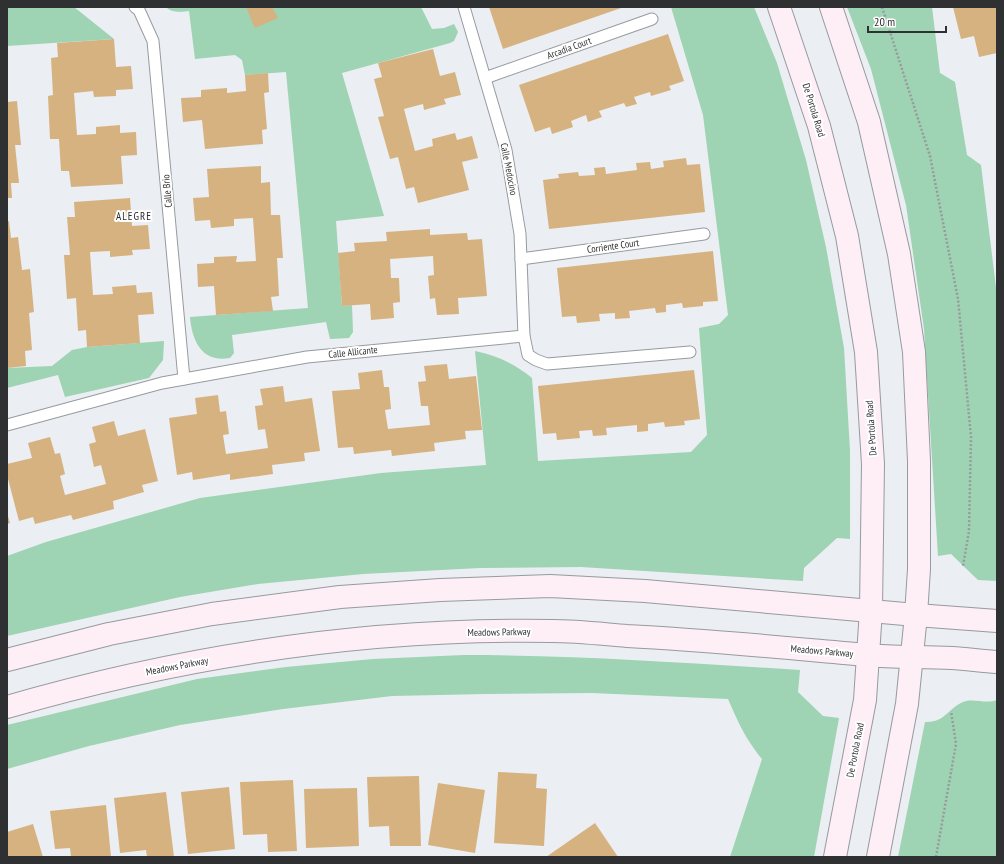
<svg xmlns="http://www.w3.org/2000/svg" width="1004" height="864" viewBox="0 0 1004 864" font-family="'PT Sans Narrow',sans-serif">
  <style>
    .green { fill: #9ed3b3 }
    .building { fill: #d6b280 }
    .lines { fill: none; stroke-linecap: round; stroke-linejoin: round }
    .service-casing { stroke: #979a9e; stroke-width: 13 }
    .secondary-casing { stroke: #979a9e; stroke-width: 24 }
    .path { stroke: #989b9d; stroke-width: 2.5; stroke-dasharray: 2 2; stroke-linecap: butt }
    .service { stroke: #fff; stroke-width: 11 }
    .secondary { stroke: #feeef6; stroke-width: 22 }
    .labels { text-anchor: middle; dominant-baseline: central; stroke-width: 4; stroke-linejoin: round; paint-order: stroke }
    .street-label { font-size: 10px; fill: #2f3031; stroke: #fff }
    .neighbourhood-label { font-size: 11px; letter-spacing: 1px; fill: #292c2f; stroke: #fff }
  </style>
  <rect width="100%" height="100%" fill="#ebeef2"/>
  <g class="green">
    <polygon points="7,7 74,7 114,39 7,46"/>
    <path d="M166 7H421L432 29 444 28 454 24 458 32 454 41 450 43 342 73 384 216 336 221 342 306 352 305 353 332 349 338 330 339 326 322 232 335 234 353 230 358C202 363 192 341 190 317L308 308 286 72 245 75 242 60 235 55 195 59 189 11C182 12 171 13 166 7Z"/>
    <path d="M671 7H754L777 63 806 160 826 247 844 348 850 451V539L837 538 804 568 803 581 581 567 480 568 363 574 258 584 180 597 7 636V556L46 542 200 498 381 473 486 465 475 351C497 356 514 363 532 378L538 461 691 452 707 435 699 328 719 324 728 315 703 115Z"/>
    <polygon points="847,7 932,7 940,73 955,82 967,155 981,165 997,296 997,581 978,580 951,554 938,556 924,329 906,205 871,69"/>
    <polygon points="164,341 163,360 149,378 65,397 58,375 7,388 7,368 52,366 72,350 87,347"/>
    <path d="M464 655C576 655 688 663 800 670L798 692 823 716 839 718 814 857H730L762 759C745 738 739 724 728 699L592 693 485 694 392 696 283 709 180 725 89 746 7 769V725L197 679 286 667 373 659Z"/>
    <path d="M997 700V857H898L925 722C946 723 949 706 966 701 976 699 987 704 997 700Z"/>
  </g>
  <g class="building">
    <polygon points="246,7 272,7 278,18 255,28"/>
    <polygon points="489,7 624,7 503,49"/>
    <polygon points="953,7 997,7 997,53 979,57 974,36 961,39"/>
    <polygon points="668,34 684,81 669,86 671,90 651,96 650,92 634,97 637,104 626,107 624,103 599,111 602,117 588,122 586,115 571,121 573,127 552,134 550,127 535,132 519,85"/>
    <polygon points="114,39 116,67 131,66 133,89 116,90 116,96 94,97 93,91 74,93 77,135 96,134 96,127 120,125 120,133 136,132 137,155 121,156 123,184 71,187 69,171 61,171 59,139 50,139 48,96 53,95 51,58 58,57 57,43"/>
    <polygon points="433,49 440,76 455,72 461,95 444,99 446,104 424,110 423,104 404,109 415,151 433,146 432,139 455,133 457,140 472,136 478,158 462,162 469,190 418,203 414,187 406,189 398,157 390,159 378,117 384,116 374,79 382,77 378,63"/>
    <polygon points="268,73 269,92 264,93 267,129 262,130 263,144 205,149 202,120 183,122 181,98 201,97 201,90 227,88 227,93 246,91 245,75"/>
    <polygon points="17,101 21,145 15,145 19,183 11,183 12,198 7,198 7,102"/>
    <polygon points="686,158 687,165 700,164 705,212 549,229 543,180 559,178 558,174 578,172 579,176 595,175 594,168 605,167 606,174 637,170 636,163 650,162 651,169 664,167 663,161"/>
    <polygon points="261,166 261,183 270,182 271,215 280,215 283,258 277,258 279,296 271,297 273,311 216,315 214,286 198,287 197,264 214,263 214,257 237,256 236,262 256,261 253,218 234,219 234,226 211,228 210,220 195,221 193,198 209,197 207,169"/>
    <polygon points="130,198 132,226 148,225 150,249 132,250 133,255 110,257 110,251 90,252 93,295 113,294 112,287 136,285 137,293 152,292 154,314 138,315 140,343 87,347 86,330 78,331 76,298 67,299 64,255 70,255 67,217 75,217 74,202"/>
    <polygon points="9,221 11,238 18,237 22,270 30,269 34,312 29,313 32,350 25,351 26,366 7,368 7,222"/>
    <polygon points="430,229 430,235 467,233 468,240 482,239 487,296 458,298 459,314 437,315 435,298 430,299 428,276 434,275 433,256 390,259 391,278 399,278 400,302 393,303 394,318 371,320 370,304 342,306 338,253 355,251 354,243 387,241 386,232"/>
    <polygon points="713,251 718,301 703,302 703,306 683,308 682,303 666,305 666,312 656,313 655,308 629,311 630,318 615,319 615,313 599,314 600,321 577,323 576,316 562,317 557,268"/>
    <polygon points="447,364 449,379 476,376 482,430 465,431 466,439 434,443 435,451 392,456 391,450 354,454 353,447 338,448 332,391 360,389 358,373 382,370 384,387 389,387 391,409 385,410 388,429 430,425 428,406 421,406 418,382 426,381 424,366"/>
    <polygon points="694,370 700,419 684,421 685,425 665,427 664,422 648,424 648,431 637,432 637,425 606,428 607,435 593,436 592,430 579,431 580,438 557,440 556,433 543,434 538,386"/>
    <polygon points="283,386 285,402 312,398 320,451 304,453 305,461 272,465 273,474 230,480 230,474 193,480 192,472 177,475 169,418 197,414 195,398 218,395 220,412 226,411 229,434 223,435 226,454 268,448 265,429 258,430 255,406 263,405 260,389"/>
    <polygon points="114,421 118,436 145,429 158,481 142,485 144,492 113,501 114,509 73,520 71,515 35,524 33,517 19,521 7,475 7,464 32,458 28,443 50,437 55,454 60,453 65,474 60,476 65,495 106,484 101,465 94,467 89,444 96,442 92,427"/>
    <polygon points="7,513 10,523 7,524"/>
    <polygon points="498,772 537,774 536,788 547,789 544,846 494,843"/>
    <polygon points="419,776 421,846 390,846 389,826 369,827 367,777"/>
    <polygon points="293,780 297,851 268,852 267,834 243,835 240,782"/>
    <polygon points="438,783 485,790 475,853 428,845"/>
    <polygon points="229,787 235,849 188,854 181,792"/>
    <polygon points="357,788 359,846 306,848 304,789"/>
    <polygon points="166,792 174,857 147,857 146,850 120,853 114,798"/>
    <polygon points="106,805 111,857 71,857 70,848 55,849 50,811"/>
    <polygon points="595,823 618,857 546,857"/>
    <polygon points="33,824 43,857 7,857 7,832"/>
  </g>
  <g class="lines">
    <defs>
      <g id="service">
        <polyline points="135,7 139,10 153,41 184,379"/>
        <polyline points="464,7 506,150 520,234 524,336 528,355 536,360 547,364 690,352"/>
        <polyline points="485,78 652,19"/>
        <polyline points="521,259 704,234"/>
        <polyline points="7,425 162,383 307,357 524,336"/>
      </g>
      <g id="secondary">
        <polyline points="779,7 819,126 847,236 866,352 873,464 871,610 865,700 835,857"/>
        <polyline points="831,7 869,122 899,254 914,352 919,461 919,569 916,615 907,704 878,857"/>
        <polyline points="7,660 109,634 212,614 340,597 440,590 550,586 645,591 916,615 997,621"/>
        <path d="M7 707C183 656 368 628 552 631 577 631 602 634 627 636 707 640 787 648 867 655 895 658 924 656 952 658 967 659 982 661 997 662"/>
      </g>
    </defs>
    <use href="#service" class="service-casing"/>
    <use href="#secondary" class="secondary-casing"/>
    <g class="path">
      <polyline points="882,7 930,156 958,299 971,437 969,531 963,566"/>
      <polyline points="936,857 956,744 951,711"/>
    </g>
    <use href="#service" class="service"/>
    <use href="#secondary" class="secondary"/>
  </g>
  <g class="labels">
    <g class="street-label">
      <text transform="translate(569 48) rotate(-20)">Arcadia Court</text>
      <text transform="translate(814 110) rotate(73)">De Portola Road</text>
      <text transform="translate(509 169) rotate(79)">Calle Medocino</text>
      <text transform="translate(167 191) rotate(-95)">Calle Brio</text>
      <text transform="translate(613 246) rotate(-8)">Corriente Court</text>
      <text transform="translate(353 352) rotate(-6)">Calle Allicante</text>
      <text transform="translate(871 428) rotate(-94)">De Portola Road</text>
      <text transform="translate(499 632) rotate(-1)">Meadows Parkway</text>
      <text transform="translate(822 651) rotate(5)">Meadows Parkway</text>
      <text transform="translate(177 666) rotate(-11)">Meadows Parkway</text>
      <text transform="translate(855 750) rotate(-79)">De Portola Road</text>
    </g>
    <g class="neighbourhood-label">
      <text x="134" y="216">ALEGRE</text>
    </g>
  </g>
  <rect width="1004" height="864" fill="none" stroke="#2f3031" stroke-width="16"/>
  <path d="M868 26v6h78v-6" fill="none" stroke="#2f3031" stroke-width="2"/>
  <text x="874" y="26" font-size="12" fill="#2f3031" stroke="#ffffff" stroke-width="3" paint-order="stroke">20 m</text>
</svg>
